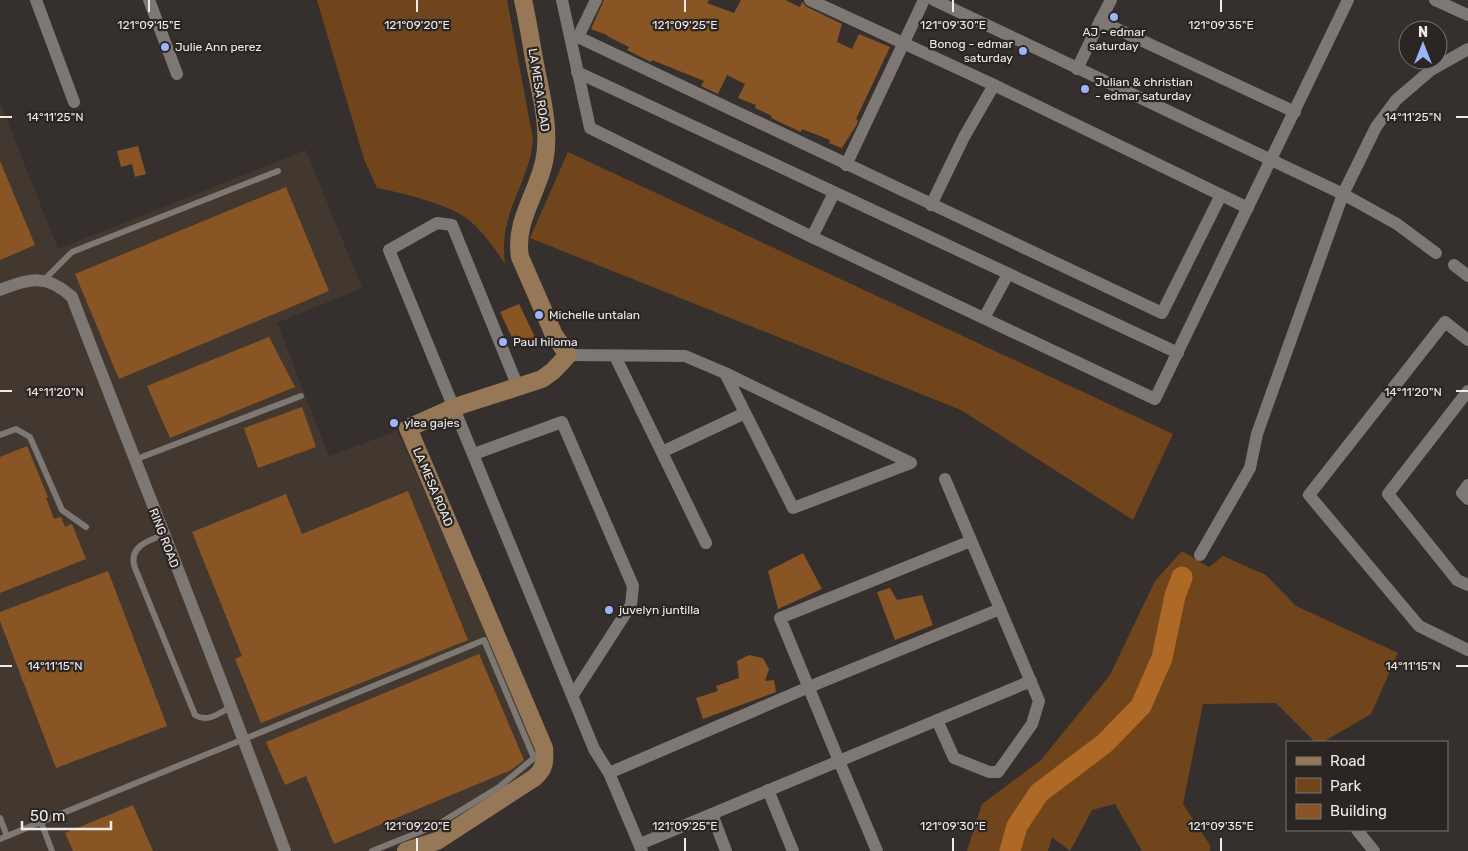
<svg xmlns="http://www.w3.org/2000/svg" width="1468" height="851" viewBox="0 0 1468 851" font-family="Rubik,sans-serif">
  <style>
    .built { fill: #423830 }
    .green { fill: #71451c }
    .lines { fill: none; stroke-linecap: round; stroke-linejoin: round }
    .river { stroke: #ae6927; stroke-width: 21 }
    .building { fill: #895524 }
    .lane { stroke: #7d7873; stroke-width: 6 }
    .street { stroke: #7d7873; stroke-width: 12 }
    .secondary { stroke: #967756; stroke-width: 18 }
    .ticks { fill: none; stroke: #eeebe8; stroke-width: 2 }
    .poi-dot { fill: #9db4fd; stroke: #2b2623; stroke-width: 2 }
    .labels { text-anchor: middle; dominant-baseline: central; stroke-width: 4.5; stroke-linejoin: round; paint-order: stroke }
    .poi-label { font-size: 12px; fill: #eeebe8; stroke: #2b2623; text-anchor: start }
    .street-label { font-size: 12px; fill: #eeebe8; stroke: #2b2623 }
    .ticks-label { font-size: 12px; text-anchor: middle; fill: #eeebe8; stroke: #2b2623; stroke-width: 4.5; stroke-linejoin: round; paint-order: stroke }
  </style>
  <rect width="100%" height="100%" fill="#35302d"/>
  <polygon class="built" points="0,103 58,249 306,150 362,288 277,323 329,456 397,431 488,631 541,758 531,773 445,833 383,851 0,851"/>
  <g class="green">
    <path d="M317 0H507L533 139C529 186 498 211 505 264 494 247 481 229 465 217 444 203 402 193 377 188L364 159Z"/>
    <polygon points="568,152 1173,434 1133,520 961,410 530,238"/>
    <polygon points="1182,551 1209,567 1223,556 1266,575 1296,606 1398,653 1371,714 1323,742 1315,742 1276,703 1203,704 1183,804 1210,845 1210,851 1142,851 1115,804 1092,810 1070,851 1052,837 1048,851 967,851 982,804 1041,760 1110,675 1155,581"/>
  </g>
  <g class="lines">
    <polyline class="river" points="1010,851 1017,826 1039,793 1105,743 1141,706 1162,658 1175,596 1182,577"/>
  </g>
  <g class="building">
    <polygon points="604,0 709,0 707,3 734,13 741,0 785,0 800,7 802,2 807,7 842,24 837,42 852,49 859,34 890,47 856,119 858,120 857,124 842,148 829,143 830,140 802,129 801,132 771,118 772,116 755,108 756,105 738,98 745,84 727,75 718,94 701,86 704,81 652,60 651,62 627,50 629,47 607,36 607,35 591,29"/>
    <polygon points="138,146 146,174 135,177 132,164 121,167 117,151"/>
    <polygon points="0,161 35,245 0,260"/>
    <polygon points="286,187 329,291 119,379 75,274"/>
    <polygon points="519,304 535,337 516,346 500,312"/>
    <polygon points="269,337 295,387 170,438 147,386"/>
    <polygon points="302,407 316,447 258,468 244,428"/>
    <polygon points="27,446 48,497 46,498 54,519 61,517 65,527 72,524 86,559 0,593 0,457"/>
    <polygon points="408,491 468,640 261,723 235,659 242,656 192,532 286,494 302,534"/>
    <polygon points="803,553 822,589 778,609 768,571"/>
    <polygon points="108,571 167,726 56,768 0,621 0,612"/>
    <polygon points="890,588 897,600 922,595 933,625 895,640 877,592"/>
    <polygon points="479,654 524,760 511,770 334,844 306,776 285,785 266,742"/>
    <polygon points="749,655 763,658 769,669 765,681 774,680 776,692 703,719 696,698 718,691 716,686 739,678 737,661"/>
    <polygon points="133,805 153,851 73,851 65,833"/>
  </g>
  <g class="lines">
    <g class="lane">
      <polyline points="44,280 72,252 278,171"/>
      <polyline points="0,435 16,429 30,437 62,510 86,527"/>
      <polyline points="134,460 301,396"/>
      <path d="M163 535C147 541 128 547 135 568L195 715C208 723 219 713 231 707"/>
      <polyline points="0,818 7,836"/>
      <polyline points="41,822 52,851"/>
      <path d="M0 839C161 772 323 708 484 640L534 758 499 787 437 825 372 851"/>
    </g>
    <g class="street">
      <polyline points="36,0 74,102"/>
      <polyline points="149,0 177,74"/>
      <polyline points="562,0 590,128 812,237 1155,399 1348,0"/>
      <polyline points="596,0 578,37 1162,313 1221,195"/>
      <polyline points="810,0 994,85 1248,208"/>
      <polyline points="934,0 1343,194 1397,224 1436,253"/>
      <polyline points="1435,0 1468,15"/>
      <polyline points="1100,21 1111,0"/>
      <polyline points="1077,69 1100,21 1295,112"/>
      <polyline points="577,72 1178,353"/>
      <polyline points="846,165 924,0"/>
      <polyline points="931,205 964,137 994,85"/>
      <polyline points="812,237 834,193"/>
      <polyline points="1454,265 1468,276"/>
      <path d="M0 290C30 278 47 274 72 297 143 482 217 665 285 851"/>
      <polyline points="984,318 1008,274"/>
      <polyline points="1468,340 1445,322 1309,495 1419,626 1468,650"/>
      <polyline points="568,355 685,356 725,373 911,463 793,508 725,373"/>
      <polyline points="615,356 706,543"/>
      <polyline points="518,387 452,225 437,223 389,250 594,749 609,773 642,851"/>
      <polyline points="1468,391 1388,494 1457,580 1468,585"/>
      <polyline points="662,452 745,413"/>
      <polyline points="474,454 562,422 633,586 631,605 573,695"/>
      <polyline points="1468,485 1462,493 1468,499"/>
      <polyline points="971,541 780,618 839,761 1031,681"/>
      <polyline points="1200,555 1250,468 1257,434 1343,194 1376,127 1396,100 1431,70 1468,49"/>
      <polyline points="937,720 954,758 989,772 998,772 1032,724 1039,701 945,479"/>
      <polyline points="609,773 809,687 1000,609"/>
      <polyline points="768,790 793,851"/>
      <polyline points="712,814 726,851"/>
      <polyline points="1357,830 1374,851"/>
      <polyline points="640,844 839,761 877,851"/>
    </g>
    <path class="secondary" d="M406 851 437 841 534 778C545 769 545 761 544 748L408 428 455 407 542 379 553 371 568 355 554 335 520 257C514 222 537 194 544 162 551 130 541 95 535 64 531 43 528 21 523 0"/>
  </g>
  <path class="ticks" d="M149 0V12M417 0V12M685 0V12M953 0V12M1221 0V12M0 117H12M1456 117H1468M0 391H12M1456 391H1468M0 666H12M1456 666H1468M417 838V851M685 838V851M953 838V851M1221 838V851"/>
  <g class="poi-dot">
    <circle cx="1114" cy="17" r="5"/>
    <circle cx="165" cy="47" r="5"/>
    <circle cx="1023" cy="51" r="5"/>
    <circle cx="1085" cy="89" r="5"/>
    <circle cx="539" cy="315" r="5"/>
    <circle cx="503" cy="342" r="5"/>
    <circle cx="394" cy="423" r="5"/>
    <circle cx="609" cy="610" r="5"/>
  </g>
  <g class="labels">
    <g class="poi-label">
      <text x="1114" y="32" text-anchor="middle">AJ - edmar<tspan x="1114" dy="14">saturday</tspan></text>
      <text x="1013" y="44" text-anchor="end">Bonog - edmar<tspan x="1013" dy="14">saturday</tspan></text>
      <text x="175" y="47">Julie Ann perez</text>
      <text x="1095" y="82">Julian &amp; christian<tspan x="1095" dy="14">- edmar saturday</tspan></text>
      <text x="549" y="315">Michelle untalan</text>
      <text x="513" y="342">Paul hiloma</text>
      <text x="404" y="423">ylea gajes</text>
      <text x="619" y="610">juvelyn juntilla</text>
    </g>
    <g class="street-label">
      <text transform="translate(539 90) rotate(81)">LA MESA ROAD</text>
      <text transform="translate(433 487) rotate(67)">LA MESA ROAD</text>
      <text transform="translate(164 538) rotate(69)">RING ROAD</text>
    </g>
  </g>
  <g class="ticks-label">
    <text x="149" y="29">121°09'15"E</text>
    <text x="417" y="29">121°09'20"E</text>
    <text x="685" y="29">121°09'25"E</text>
    <text x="953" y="29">121°09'30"E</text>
    <text x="1221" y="29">121°09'35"E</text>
    <text x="55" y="121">14°11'25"N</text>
    <text x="1413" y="121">14°11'25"N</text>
    <text x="55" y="396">14°11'20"N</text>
    <text x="1413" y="396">14°11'20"N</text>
    <text x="55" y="670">14°11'15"N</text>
    <text x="1413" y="670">14°11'15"N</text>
    <text x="417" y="830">121°09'20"E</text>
    <text x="685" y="830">121°09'25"E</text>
    <text x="953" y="830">121°09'30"E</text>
    <text x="1221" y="830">121°09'35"E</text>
  </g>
  <rect x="1286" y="741" width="162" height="90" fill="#2b2623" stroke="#797572"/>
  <rect x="1296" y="757" width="25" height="8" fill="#967756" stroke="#797572"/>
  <text x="1330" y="766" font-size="15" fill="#eeebe8">Road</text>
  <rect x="1296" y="778" width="25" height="15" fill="#71451c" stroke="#797572"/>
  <text x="1330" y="791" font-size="15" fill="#eeebe8">Park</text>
  <rect x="1296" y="804" width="25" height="15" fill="#895524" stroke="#797572"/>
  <text x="1330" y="816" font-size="15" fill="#eeebe8">Building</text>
  <g transform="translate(1423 45)"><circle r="24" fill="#2b2623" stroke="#797572"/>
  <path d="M0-4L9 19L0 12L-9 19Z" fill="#9db4fd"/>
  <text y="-8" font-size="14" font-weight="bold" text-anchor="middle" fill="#eeebe8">N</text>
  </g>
  <path d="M22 821v8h89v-8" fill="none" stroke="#eeebe8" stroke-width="2.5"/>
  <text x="30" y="821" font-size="15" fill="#eeebe8" stroke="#2b2623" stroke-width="4" paint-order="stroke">50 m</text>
</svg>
